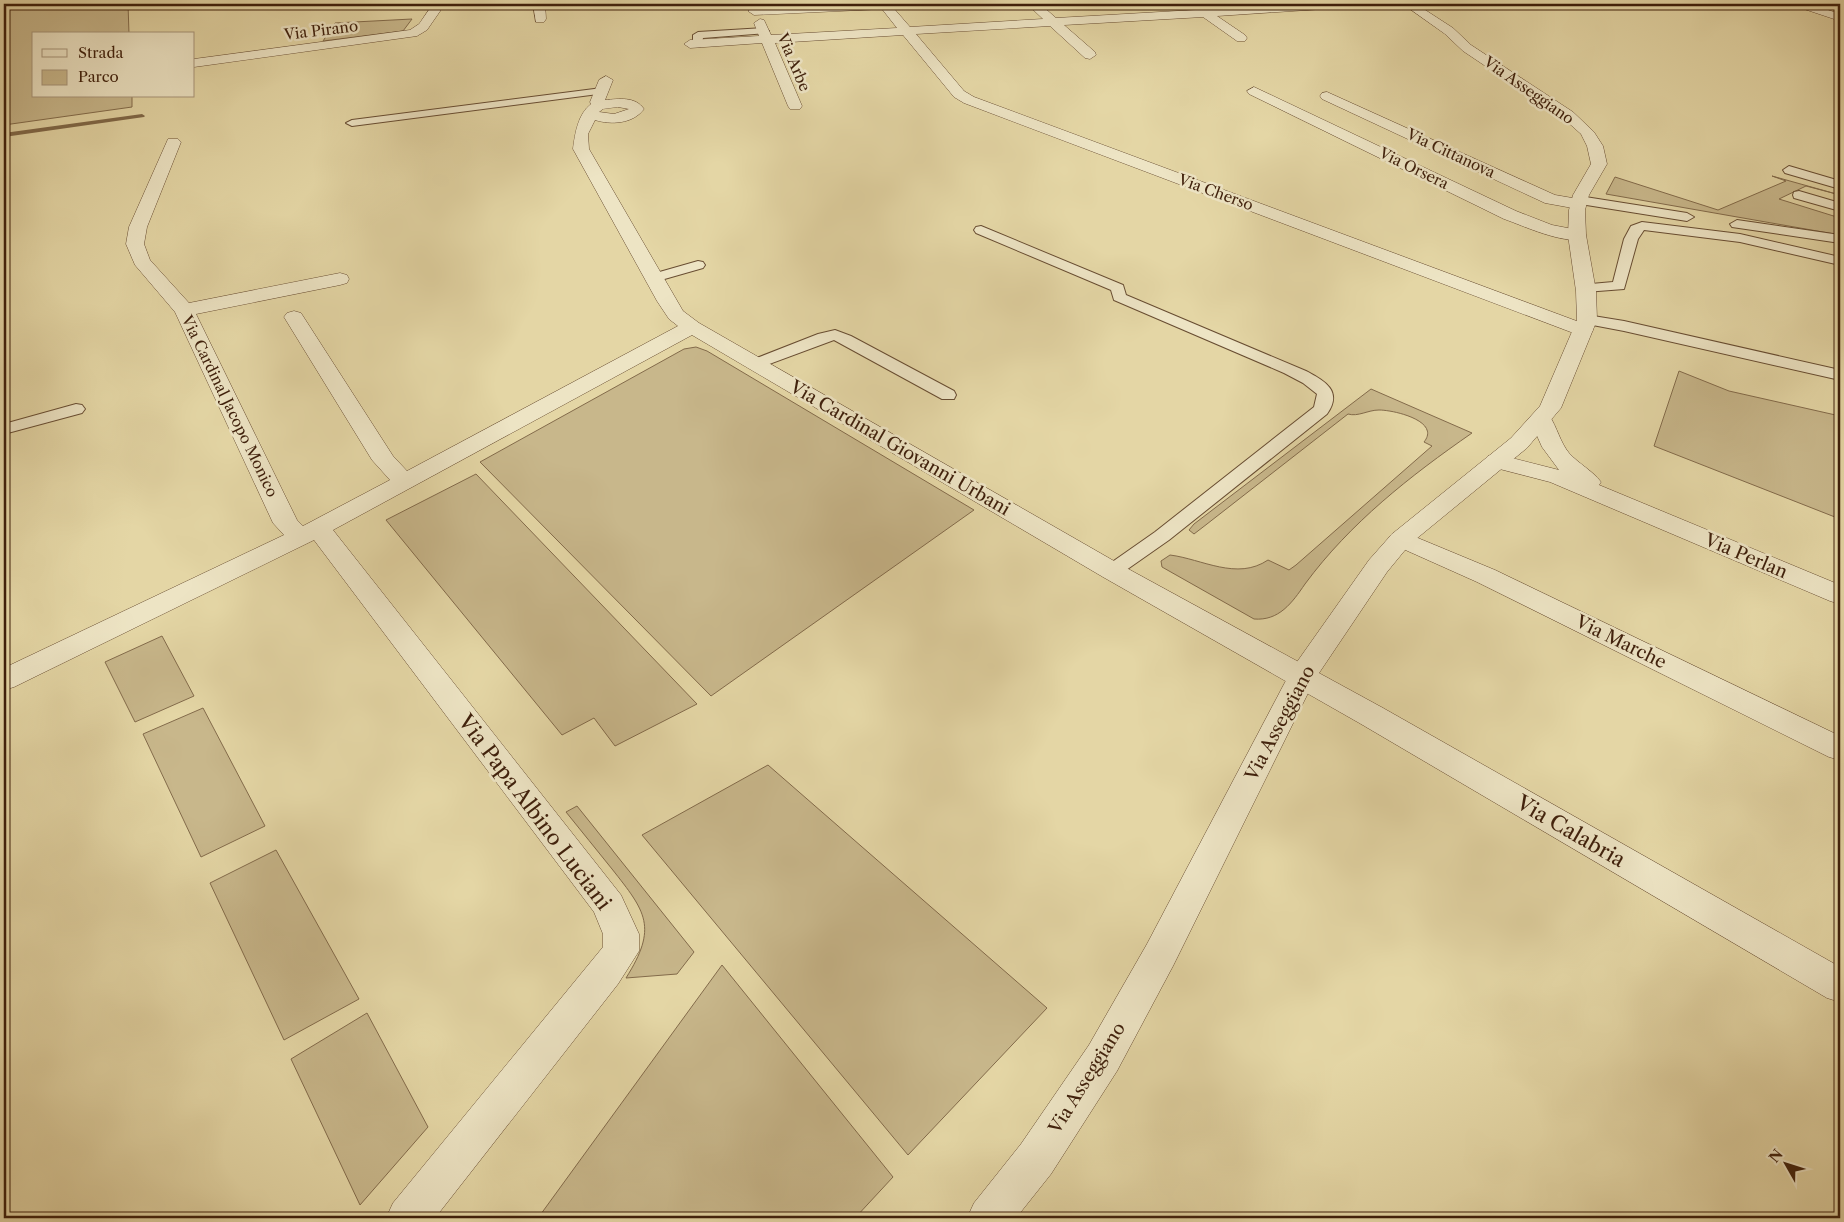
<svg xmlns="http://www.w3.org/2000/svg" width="1844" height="1222" font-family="'Libre Caslon Text',serif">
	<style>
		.green { fill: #c8b78b; stroke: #836b4b }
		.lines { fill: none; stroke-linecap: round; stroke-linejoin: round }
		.stream { fill: #806848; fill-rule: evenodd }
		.service-casing { stroke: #684d32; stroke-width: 2 }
		.minor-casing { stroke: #684d32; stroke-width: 1 }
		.tertiary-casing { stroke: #684d32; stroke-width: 1 }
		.service { fill: #ede4c4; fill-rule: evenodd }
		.minor { fill: #ede4c4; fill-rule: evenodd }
		.tertiary { fill: #ede4c4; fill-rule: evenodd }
		.labels { text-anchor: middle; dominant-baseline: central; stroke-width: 5; stroke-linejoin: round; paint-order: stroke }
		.far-street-label { font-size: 15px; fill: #3e1f0b; stroke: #ede4c4 }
		.street-label { font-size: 18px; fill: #3e1f0b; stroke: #ede4c4 }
		.near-street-label { font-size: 21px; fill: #3e1f0b; stroke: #ede4c4 }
	</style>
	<rect width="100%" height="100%" fill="#e4d6a5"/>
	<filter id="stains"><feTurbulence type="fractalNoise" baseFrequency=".004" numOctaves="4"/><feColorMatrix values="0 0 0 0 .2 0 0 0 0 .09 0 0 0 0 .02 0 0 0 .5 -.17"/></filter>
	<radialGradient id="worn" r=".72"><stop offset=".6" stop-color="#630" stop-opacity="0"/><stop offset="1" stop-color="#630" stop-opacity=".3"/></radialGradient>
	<g class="green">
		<polygon points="4,4 128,4 129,34 34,34 34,96 132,96 132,107 4,125"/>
		<polygon points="412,19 403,31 323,41 335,23"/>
		<polygon points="1772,176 1840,195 1806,186 1779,199 1840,218 1840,235 1606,194 1615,177 1718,210 1786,181"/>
		<polygon points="696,347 707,351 974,510 711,696 480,462 684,349"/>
		<polygon points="1679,371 1729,391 1840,416 1840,519 1654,446"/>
		<path d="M1371 389 1472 433C1410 476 1350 523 1305 584 1292 603 1279 621 1254 619L1162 567 1161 561 1170 555C1202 559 1237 581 1268 560L1289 570 1296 565 1432 446 1424 442C1441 421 1394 410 1379 410 1368 410 1358 417 1348 414L1207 524 1194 534 1189 530 1194 524Z"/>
		<polygon points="476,474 697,704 615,746 594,718 562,735 386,520"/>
		<polygon points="162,636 194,696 135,722 105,662"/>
		<polygon points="203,708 265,826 201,857 143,734"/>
		<polygon points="768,765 1047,1008 908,1155 642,835"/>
		<path d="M577 806 694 952 677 974 626 978C658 927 646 912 612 869 597 850 581 831 566 812Z"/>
		<polygon points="276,850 359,999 284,1040 210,883"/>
		<polygon points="722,965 893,1177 855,1218 538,1218"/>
		<polygon points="367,1013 428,1127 360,1205 291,1059"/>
	</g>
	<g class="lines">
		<polygon class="stream" points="142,114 145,116 144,117 4,137 4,133"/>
		<defs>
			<g id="service">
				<polygon points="764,28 769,31 767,33 703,38 701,46 698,47 693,44 693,35 698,32"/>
				<polygon points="602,88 607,91 606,93 352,126 346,123 352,120"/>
				<polygon points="1789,166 1840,181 1840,189 1785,173 1783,170"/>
				<polygon points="1799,191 1840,203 1840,211 1794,198 1793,195 1794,192"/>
				<polygon points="1579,196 1687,213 1694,217 1687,221 1574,203 1573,200"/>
				<polygon points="1737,220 1840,235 1840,243 1732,227 1730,224"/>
				<polygon points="1642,222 1740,234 1840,257 1840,265 1740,242 1644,230 1638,239 1624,289 1585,292 1580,291 1578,288 1580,285 1613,282 1624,239 1631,226"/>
				<path d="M981 226 1123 285 1126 295 1306 371C1325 381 1343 391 1327 414L1169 540 1119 575 1112 577 1105 575 1102 571 1105 567 1155 532 1314 407 1317 394 1303 383 1284 373 1114 300 1111 290 976 233 974 230 976 227Z"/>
				<polygon points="698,261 703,262 705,265 703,268 654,282 649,281 647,278 649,275"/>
				<polygon points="1587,315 1624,321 1840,370 1840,380 1624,331 1582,323 1579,320 1582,317"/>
				<polygon points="835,330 851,336 954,391 956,395 954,399 942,399 834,340 761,367 749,367 747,364 749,361 818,334"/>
				<polygon points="76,404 82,405 85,409 82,413 4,434 4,424"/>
			</g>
			<g id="minor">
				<polygon points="433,4 445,4 427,30 417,36 194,67 194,59 410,30 419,24"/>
				<polygon points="533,4 545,4 546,19 544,22 536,22"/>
				<polygon points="836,4 890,4 910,27 1043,19 1027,4 1040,4 1056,18 1195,10 1196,7 1200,6 1208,9 1300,4 1359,4 1353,7 1217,16 1245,35 1247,38 1245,41 1237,41 1203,17 1064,25 1095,52 1096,55 1090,59 1085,58 1050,26 916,34 964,91 974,97 1590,326 1593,330 1590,334 1583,336 1576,334 964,103 954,97 903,35 775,43 802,106 800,109 790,109 788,106 762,43 690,48 684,44 690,40 759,36 754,23 760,19 764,20 771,35 897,28 882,9 754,15 748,11 754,7"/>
				<polygon points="1793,4 1810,4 1840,14 1840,21 1795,6"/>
				<path d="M606 76 613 80 605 100C619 99 635 96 644 109 633 124 611 125 595 120L588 134 589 149 683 311 699 323 1121 565 1383 708 1840 967V1002L1827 998 1361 724 1103 577 692 335 333 530 621 895 639 934V951L618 984 435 1218H386L393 1203 603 947V934L594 912 314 540 14 687 4 690V668L284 535 273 523 175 312 135 265 126 244 129 227 168 139H178L181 142 147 227 144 244 150 260 189 303 340 273 347 275 349 279 347 283 340 285 196 314 297 520 303 526 390 480 372 460 284 317 287 313 294 311 301 313 393 456 407 471 678 326 669 319 657 301 573 149C575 133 578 114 591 104L590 102 599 80ZM618 107 629 109 614 114 599 112 603 109Z"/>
				<path d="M1254 87 1516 211 1552 225 1583 231 1586 235 1583 239C1562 244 1524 226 1504 219L1249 94 1247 91Z"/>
				<polygon points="1327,92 1555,195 1584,200 1586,204 1584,208 1578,209 1545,203 1322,99 1320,96 1322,93"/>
				<path d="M1541 413 1549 415C1557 427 1560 442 1569 453 1579 464 1593 471 1601 482L1599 485 1840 585V604L1830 601 1550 482 1488 466 1484 461 1488 456 1496 454 1559 470 1542 447 1530 420 1533 415Z"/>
				<polygon points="1401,531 1495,570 1840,736 1840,760 1829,757 1477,582 1392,544 1388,539 1392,534"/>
			</g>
			<polygon id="tertiary" points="1403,4 1416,4 1453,28 1471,45 1573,112 1594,132 1603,146 1607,164 1589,195 1585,210 1586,235 1596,291 1597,320 1561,408 1527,448 1410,544 1387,572 1315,679 1173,966 1117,1071 1051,1174 1016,1218 967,1218 974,1203 1021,1144 1089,1045 1147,944 1292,669 1369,560 1392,534 1511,438 1540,406 1577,320 1576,291 1568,235 1569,210 1573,195 1591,164 1587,146 1581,134 1563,118 1463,51 1445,34"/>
		</defs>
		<use href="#service" class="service-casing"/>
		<use href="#minor" class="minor-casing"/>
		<use href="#tertiary" class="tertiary-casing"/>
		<use href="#service" class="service"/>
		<use href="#minor" class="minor"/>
		<use href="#tertiary" class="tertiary"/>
	</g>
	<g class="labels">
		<g class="far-street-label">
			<text transform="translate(321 30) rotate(-7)">Via Pirano</text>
			<text transform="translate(794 62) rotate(67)">Via Arbe</text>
			<text transform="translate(1529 90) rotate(35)">Via Asseggiano</text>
			<text transform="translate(1451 153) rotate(25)">Via Cittanova</text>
			<text transform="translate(1414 168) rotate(26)">Via Orsera</text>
			<text transform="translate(1216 192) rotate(20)">Via Cherso</text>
			<text transform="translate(230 406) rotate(64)">Via Cardinal Jacopo Monico</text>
		</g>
		<g class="street-label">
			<text transform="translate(900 448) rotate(30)">Via Cardinal Giovanni Urbani</text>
			<text transform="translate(1746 556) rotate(23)">Via Perlan</text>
			<text transform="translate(1621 642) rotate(26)">Via Marche</text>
			<text transform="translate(1280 723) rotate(-62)">Via Asseggiano</text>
			<text transform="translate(1087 1078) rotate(-58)">Via Asseggiano</text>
		</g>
		<g class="near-street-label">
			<text transform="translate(535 812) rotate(53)">Via Papa Albino Luciani</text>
			<text transform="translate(1571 831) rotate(30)">Via Calabria</text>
		</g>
	</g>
	<rect width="1844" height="1222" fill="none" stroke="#e4d6a5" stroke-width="20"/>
	<rect x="5" y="5" width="1834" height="1212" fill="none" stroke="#3e1f0b" stroke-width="2.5"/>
	<rect x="10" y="10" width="1824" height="1202" fill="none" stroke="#3e1f0b"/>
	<rect x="32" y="32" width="162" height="65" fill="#ede4c4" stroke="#a7957a"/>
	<rect x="42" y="49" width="25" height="8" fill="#ede4c4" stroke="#a7957a"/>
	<text x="78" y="58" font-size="15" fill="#3e1f0b">Strada</text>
	<rect x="42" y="70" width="25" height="15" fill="#c8b78b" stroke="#a7957a"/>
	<text x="78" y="82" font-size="15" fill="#3e1f0b">Parco</text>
	<g transform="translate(1786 1164) rotate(309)" stroke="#ede4c4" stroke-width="4" paint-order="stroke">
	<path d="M0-4L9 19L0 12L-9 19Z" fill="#3e1f0b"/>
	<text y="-8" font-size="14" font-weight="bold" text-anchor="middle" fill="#3e1f0b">N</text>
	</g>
	<rect width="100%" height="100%" filter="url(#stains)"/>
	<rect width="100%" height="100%" fill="url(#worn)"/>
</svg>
